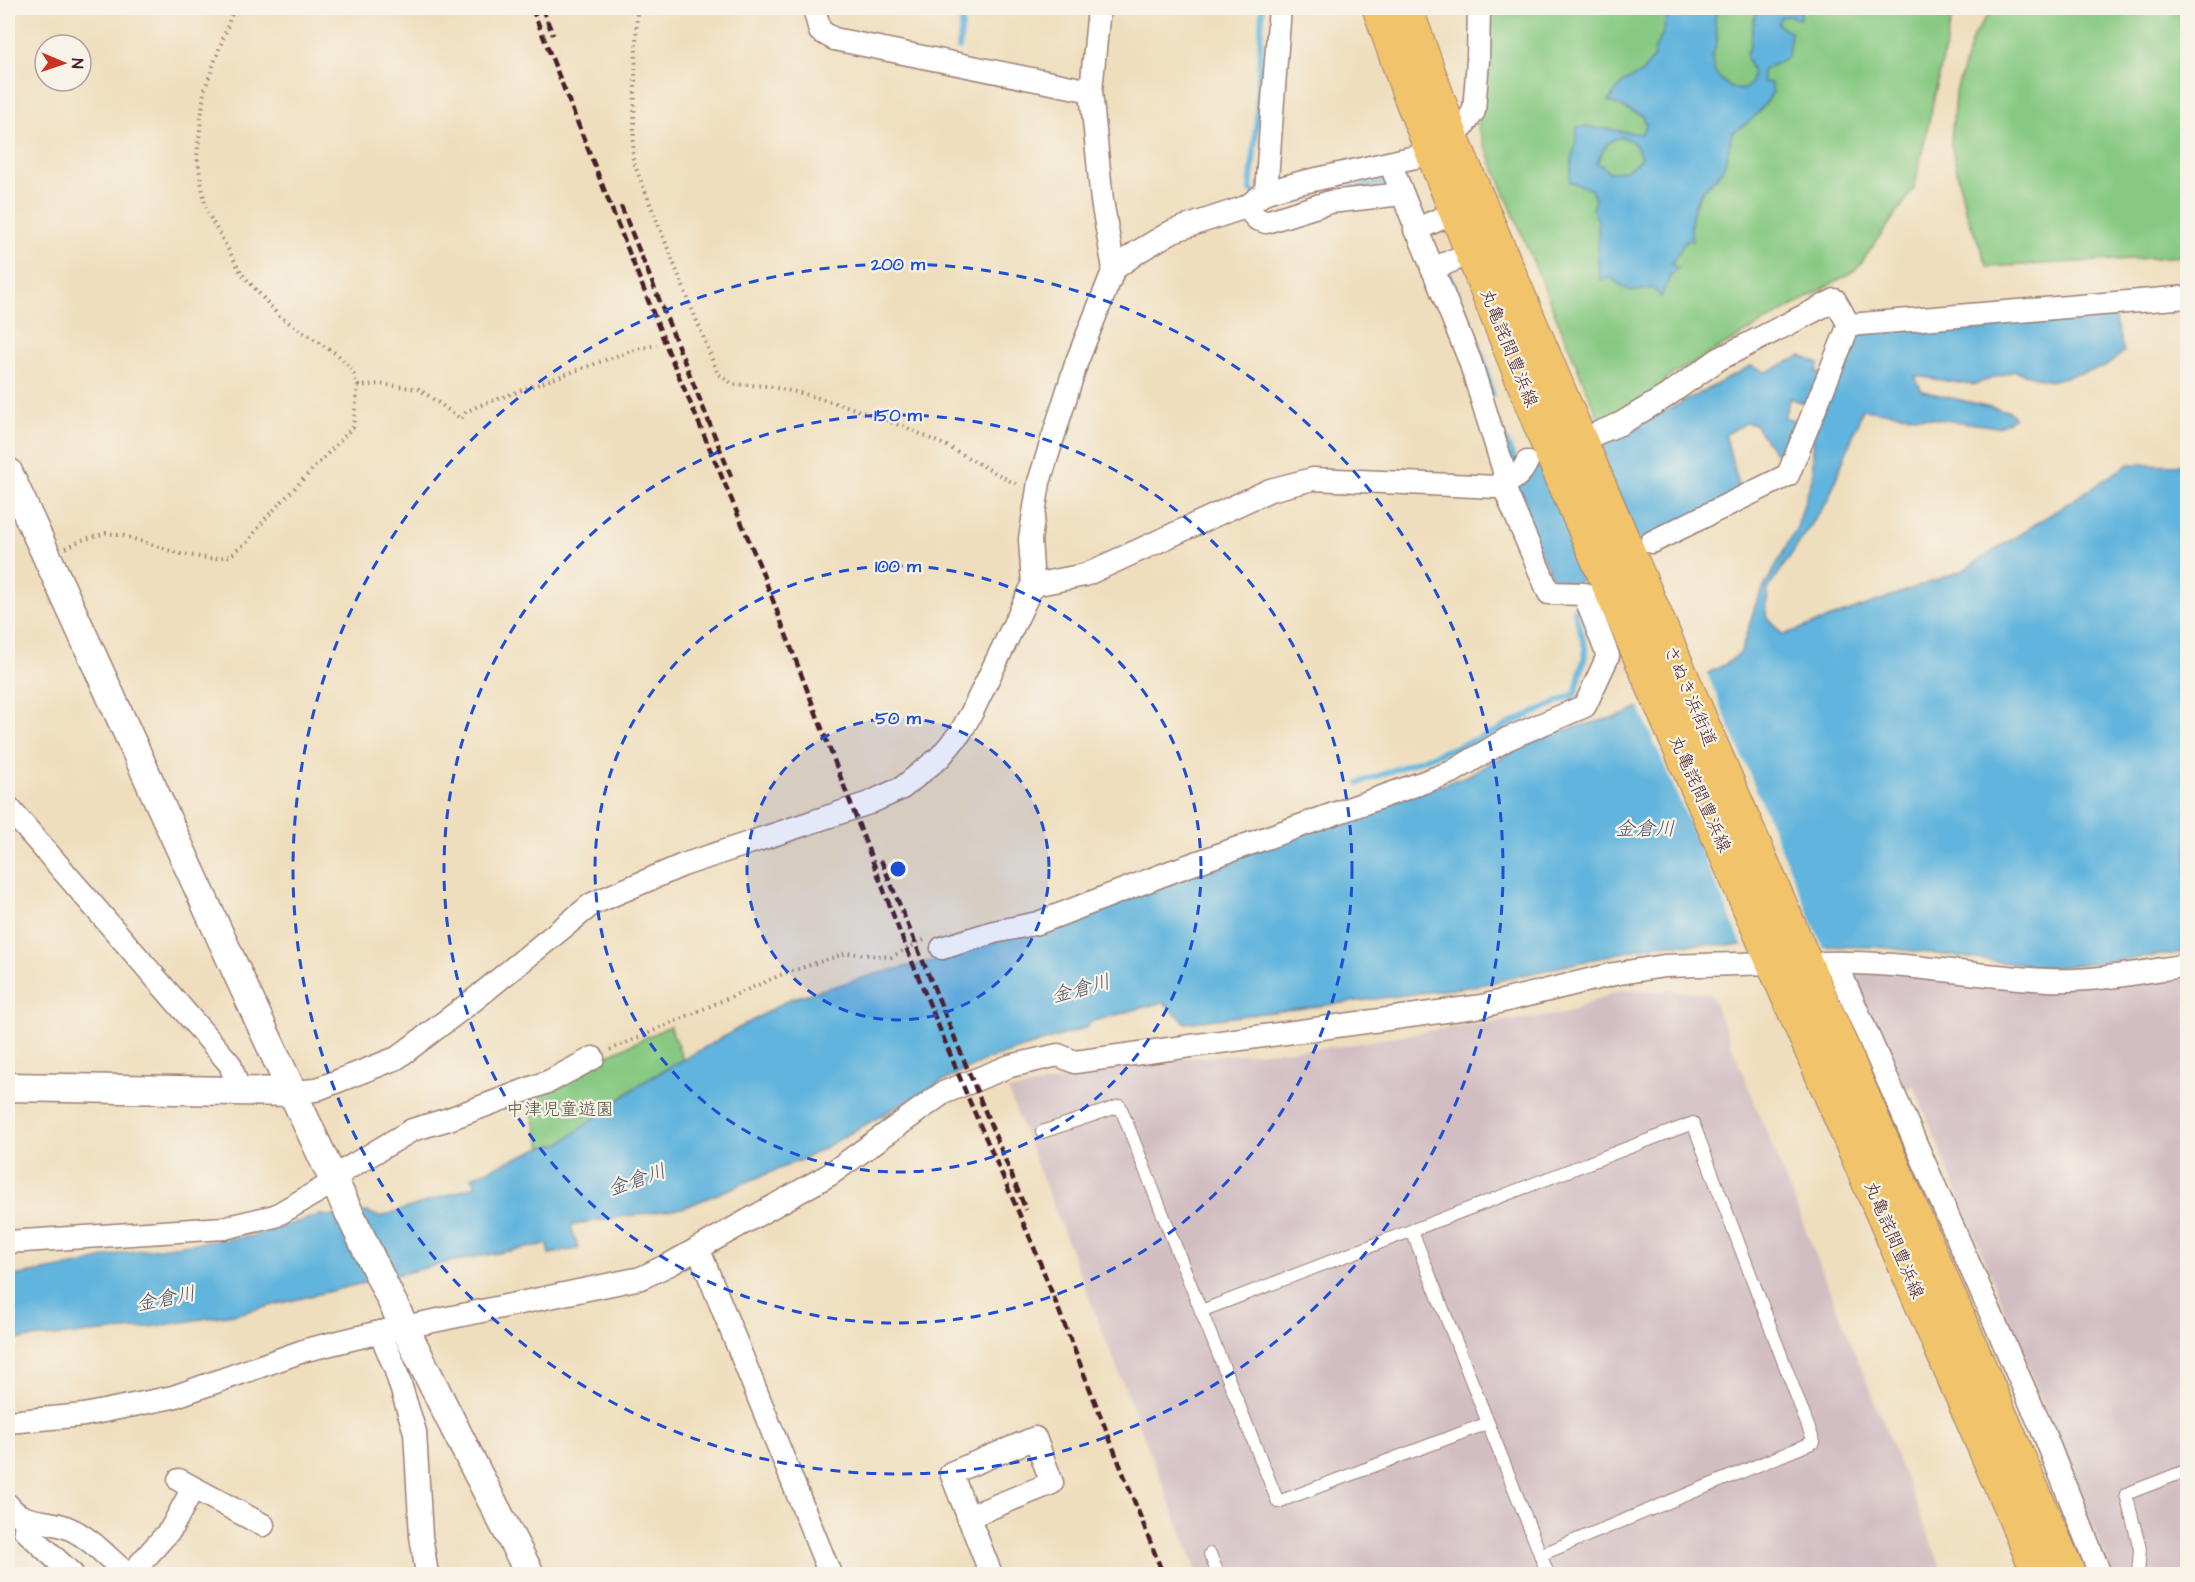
<svg xmlns="http://www.w3.org/2000/svg" width="2195" height="1582" font-family="'Architects Daughter','Klee One',sans-serif">
	<style>
		.industrial { fill: #d2bec2 }
		.green { fill: #87c982; stroke: #687456; stroke-width: 1.5 }
		.water { fill: #61b4dd; stroke: #566a84; stroke-width: 1.5; fill-rule: evenodd }
		.pier { fill: #efdebd }
		.lines { fill: none; stroke-linecap: round; stroke-linejoin: round }
		.stream { stroke: #61b4dd; stroke-width: 6 }
		.service-casing { stroke: #9c7e74; stroke-width: 14 }
		.minor-casing { stroke: #9c7e74; stroke-width: 25 }
		.tertiary-casing { stroke: #9c7e74; stroke-width: 31 }
		.primary-casing { stroke: #9c7e74; stroke-width: 35 }
		.path { stroke: #9c7e74; stroke-width: 4; stroke-dasharray: 1.5 4.5; stroke-linecap: butt }
		.service { stroke: #fff; stroke-width: 12 }
		.minor { stroke: #fff; stroke-width: 22 }
		.tertiary { stroke: #fff; stroke-width: 28 }
		.primary { stroke: #f1c36a; stroke-width: 33 }
		.rail { stroke: #4a1f2b; stroke-width: 4.5; stroke-dasharray: 9 4.5; stroke-linecap: butt }
		.ring { fill: none; stroke: #1d4ed8; stroke-width: 3; stroke-dasharray: 10 8 }
		.labels { text-anchor: middle; dominant-baseline: central; stroke-width: 4.5; stroke-linejoin: round; paint-order: stroke }
		.street-label { font-size: 18px; fill: #4a1f2b; stroke: #f7f3e8 }
		.park-label { font-size: 18px; fill: #5c5245; stroke: #f7f3e8 }
		.water-label { font-size: 20px; font-style: italic; fill: #525369; stroke: #f7f3e8 }
		.centre { fill: #1d4ed8; stroke: #f7f3e8; stroke-width: 3 }
		.ring-label { font-size: 18px; text-anchor: middle; font-weight: bold; fill: #1d4ed8; stroke: #f7f3e8; stroke-width: 4.5; stroke-linejoin: round; paint-order: stroke }
	</style>
	<rect width="100%" height="100%" fill="#f7f3e8"/>
	<filter id="ink" filterUnits="userSpaceOnUse"><feTurbulence type="fractalNoise" baseFrequency=".0167" numOctaves="2"/><feDisplacementMap in="SourceGraphic" scale="12" xChannelSelector="R" yChannelSelector="G"/><feConvolveMatrix kernelMatrix="1 2 1 2 8 2 1 2 1" color-interpolation-filters="sRGB"/></filter>
	<filter id="wash" filterUnits="userSpaceOnUse"><feTurbulence type="fractalNoise" baseFrequency=".008" numOctaves="4" result="noise"/><feDisplacementMap in="SourceGraphic" scale="24" xChannelSelector="R" yChannelSelector="G"/><feGaussianBlur stdDeviation="1.35" result="paint"/><feColorMatrix in="noise" values="0 0 0 0 0 0 0 0 0 0 0 0 0 0 0 0 0 1.4 0 .05"/><feComposite in="paint" operator="in"/></filter>
	<g filter="url(#wash)">
		<rect width="100%" height="100%" fill="#efdebd"/>
		<g class="industrial">
			<polygon points="2187,972 2187,1574 2112,1574 1914,1086 1903,1088 1857,987 1856,979 1858,973"/>
			<polygon points="1619,990 1671,990 1711,994 1944,1574 1198,1574 1008,1091 1153,1061 1342,1046 1433,1030 1564,1014"/>
		</g>
		<g class="green">
			<polygon points="1490,8 1954,8 1914,189 1856,270 1665,379 1663,386 1600,422 1478,129"/>
			<polygon points="1993,8 2187,8 2187,256 1988,267 1965,209 1951,143 1955,95 1973,36"/>
			<polygon points="670,1026 683,1060 642,1083 560,1144 542,1147 526,1094"/>
		</g>
		<g class="water">
			<path d="M1669 8H1719C1711 21 1717 26 1717 40 1717 45 1714 49 1713 54 1709 73 1725 88 1743 90L1751 83 1753 72 1746 55 1750 46 1756 8H1801L1800 20 1790 16 1781 17 1778 24 1785 30 1791 32 1788 57 1762 71 1763 82 1771 83 1773 92C1761 112 1752 121 1732 133 1729 144 1728 160 1722 170 1718 177 1712 181 1706 187 1693 200 1689 224 1692 241L1687 239 1671 264 1678 268 1671 275 1661 297 1652 288C1632 293 1627 292 1612 278L1601 280 1598 266V220L1593 210 1595 199 1591 189 1570 182C1569 163 1577 146 1577 127H1590L1641 134 1646 126 1643 116 1608 101 1624 82 1640 74 1653 59 1655 48 1663 33ZM1622 137C1634 141 1638 146 1641 158 1631 169 1624 172 1609 172L1601 165 1596 164C1606 149 1602 142 1622 137Z"/>
			<polygon points="2112,309 2124,352 2105,367 2049,381 2014,371 1973,385 1915,376 1922,391 2011,412 2014,418 1998,427 1863,409 1828,500 1768,589 1766,616 1783,635 1964,570 2129,464 2187,465 2187,952 2050,968 1880,947 1660,944 1475,986 1186,1023 1163,1002 1090,1022 1087,1027 986,1060 937,1084 808,1157 683,1208 587,1222 571,1226 578,1249 549,1254 548,1244 449,1262 241,1313 137,1329 8,1340 8,1277 79,1265 121,1253 252,1236 320,1215 333,1216 367,1212 380,1217 476,1186 471,1177 542,1147 560,1144 642,1083 790,999 880,973 947,957 1467,776 1541,736 1627,714 1726,664 1741,652 1757,600 1797,527 1813,475 1813,432 1858,329"/>
			<polygon points="1801,356 1819,364 1816,372 1823,374 1810,405 1790,398 1784,417 1802,422 1792,452 1774,452 1755,424 1745,423 1725,435 1737,478 1738,496 1585,579 1571,584 1552,577 1511,489 1513,474 1609,441 1751,366 1767,372"/>
		</g>
		<polygon class="pier" points="1706,671 1824,950 1744,949 1638,705"/>
		<g class="lines">
			<g class="stream">
				<polyline points="959,48 964,8"/>
				<polyline points="1350,189 1393,181"/>
				<polyline points="1254,193 1250,190 1257,119 1262,8"/>
				<polyline points="1446,269 1484,361 1492,394"/>
				<polyline points="1506,441 1517,468"/>
				<polyline points="1359,783 1496,732 1505,726 1575,694 1586,651 1574,609"/>
			</g>
		</g>
	</g>
	<g filter="url(#ink)">
		<g class="lines">
			<defs>
				<g id="service">
					<polyline points="1042,1132 1120,1106 1201,1311"/>
					<polyline points="1412,1231 1548,1574"/>
					<polyline points="1488,1423 1278,1502 1201,1311 1693,1123 1814,1442 1540,1555"/>
					<polyline points="1210,1554 1218,1574"/>
					<polyline points="2138,1574 2140,1549 2126,1494 2188,1470"/>
				</g>
				<g id="minor">
					<polyline points="814,8 820,31 834,39 1091,91"/>
					<polyline points="1099,8 1091,91 1102,201 1114,269"/>
					<polyline points="1266,192 1280,8"/>
					<polyline points="1246,207 1257,219 1266,222 1330,202 1402,194"/>
					<polyline points="1415,230 1456,212"/>
					<polyline points="1432,269 1471,253"/>
					<polyline points="1580,440 1620,424 1665,397 1719,359 1835,300 1849,325"/>
					<polyline points="1652,542 1788,475 1849,325 2188,297"/>
					<path d="M1033 585 1085 575 1270 490 1313 479 1498 487C1511 481 1521 476 1527 462"/>
					<polyline points="8,807 230,1064 239,1090"/>
					<polyline points="942,948 994,932 1038,923 1173,871 1452,772 1507,739 1585,706 1608,656 1584,594 1549,593 1503,485 1504,471 1470,361 1390,163"/>
					<path d="M1824 963C1899 961 1972 976 2047 980 2093 982 2141 972 2188 965"/>
					<polyline points="1836,963 2045,1436 2100,1574"/>
					<polyline points="293,1092 315,1090 397,1058 475,999 592,904 683,865 869,803 902,788 940,757 960,733 971,714 1033,585 1030,539 1039,482 1077,361 1114,269 1139,251 1173,231 1246,207 1266,192 1299,183 1433,153 1453,140 1474,111 1478,60 1479,8"/>
					<polyline points="8,1242 224,1228 275,1216 334,1182 345,1170 412,1130 449,1119 550,1081 593,1058"/>
					<polyline points="698,1248 830,1574"/>
					<polyline points="8,1422 84,1415 173,1397 306,1350 380,1332"/>
					<polyline points="179,1480 263,1525"/>
					<path d="M8 1505C22 1525 47 1519 68 1528 90 1537 109 1559 127 1574"/>
					<polyline points="968,1517 1052,1483 1035,1438 951,1473 991,1574"/>
					<polyline points="26,1519 25,1530 72,1574"/>
					<polyline points="131,1574 171,1529 193,1488"/>
					<polyline points="427,1574 421,1536 415,1432 395,1368 380,1332 641,1278 672,1263 829,1175 943,1093 1010,1066 1058,1055 1075,1062 1482,1006 1614,974 1664,966 1774,963"/>
				</g>
				<g id="tertiary">
					<path d="M8 472C179 841 340 1215 530 1574"/>
					<polyline points="8,1087 293,1092"/>
				</g>
				<g id="primary">
					<polyline points="1379,8 1408,91 1550,450 2039,1574"/>
					<polyline points="1406,8 1453,140 1580,440 2069,1574"/>
				</g>
			</defs>
			<use href="#service" class="service-casing"/>
			<use href="#minor" class="minor-casing"/>
			<use href="#tertiary" class="tertiary-casing"/>
			<use href="#primary" class="primary-casing"/>
			<g class="path">
				<polyline points="637,8 633,161 718,374 733,384 767,386 801,393 846,406 905,427 949,447 1019,486"/>
				<polyline points="358,386 379,384 419,389 461,419 466,412 478,406 636,349 657,345"/>
				<polyline points="66,548 82,540 106,533 125,536 181,554 211,559 230,556 247,542 266,518 353,427 358,386 352,370 338,355 279,316 242,274 206,210 197,157 204,91 234,8"/>
				<polyline points="610,1050 783,974 847,953 891,957 924,940"/>
			</g>
			<use href="#service" class="service"/>
			<use href="#minor" class="minor"/>
			<use href="#tertiary" class="tertiary"/>
			<use href="#primary" class="primary"/>
			<g class="rail">
				<polyline points="532,8 669,353 759,564 899,930 969,1100 1033,1245 1163,1574"/>
				<polyline points="542,8 553,35"/>
				<polyline points="621,206 733,481"/>
				<polyline points="881,860 1026,1210"/>
			</g>
		</g>
	</g>
	<circle cx="898" cy="869" r="151" fill="#1d4ed8" fill-opacity=".12"/>
	<g class="ring">
		<circle cx="898" cy="869" r="151"/>
		<circle cx="898" cy="869" r="303"/>
		<circle cx="898" cy="869" r="454"/>
		<circle cx="898" cy="869" r="605"/>
	</g>
	<g class="labels">
		<g class="street-label">
			<text transform="translate(1509 348) rotate(68)">丸亀詫間豊浜線</text>
			<text transform="translate(1690 696) rotate(67)">さぬき浜街道</text>
			<text transform="translate(1700 794) rotate(66)">丸亀詫間豊浜線</text>
			<text transform="translate(1894 1240) rotate(67)">丸亀詫間豊浜線</text>
		</g>
		<g class="park-label">
			<text x="560" y="1109">中津児童遊園</text>
		</g>
		<g class="water-label">
			<text x="1645" y="829">金倉川</text>
			<text transform="translate(1081 989) rotate(-15)">金倉川</text>
			<text transform="translate(637 1180) rotate(-19)">金倉川</text>
			<text transform="translate(166 1299) rotate(-11)">金倉川</text>
		</g>
	</g>
	<circle cx="898" cy="869" r="9" class="centre"/>
	<g class="ring-label">
		<text x="898" y="270">200 m</text>
		<text x="898" y="421">150 m</text>
		<text x="898" y="572">100 m</text>
		<text x="898" y="724">50 m</text>
	</g>
	<rect width="2195" height="1582" fill="none" stroke="#f7f3e8" stroke-width="30"/>
	<g transform="translate(63 63) rotate(92)"><circle r="28" fill="#f7f3e8" stroke="#b29e9c" stroke-width="1.5"/>
	<path d="M0-4.5L10 22L0 15L-10 22Z" fill="#c8321e"/>
	<text y="-9" font-size="16" font-weight="bold" text-anchor="middle" fill="#4a1f2b">N</text>
	</g>
</svg>
